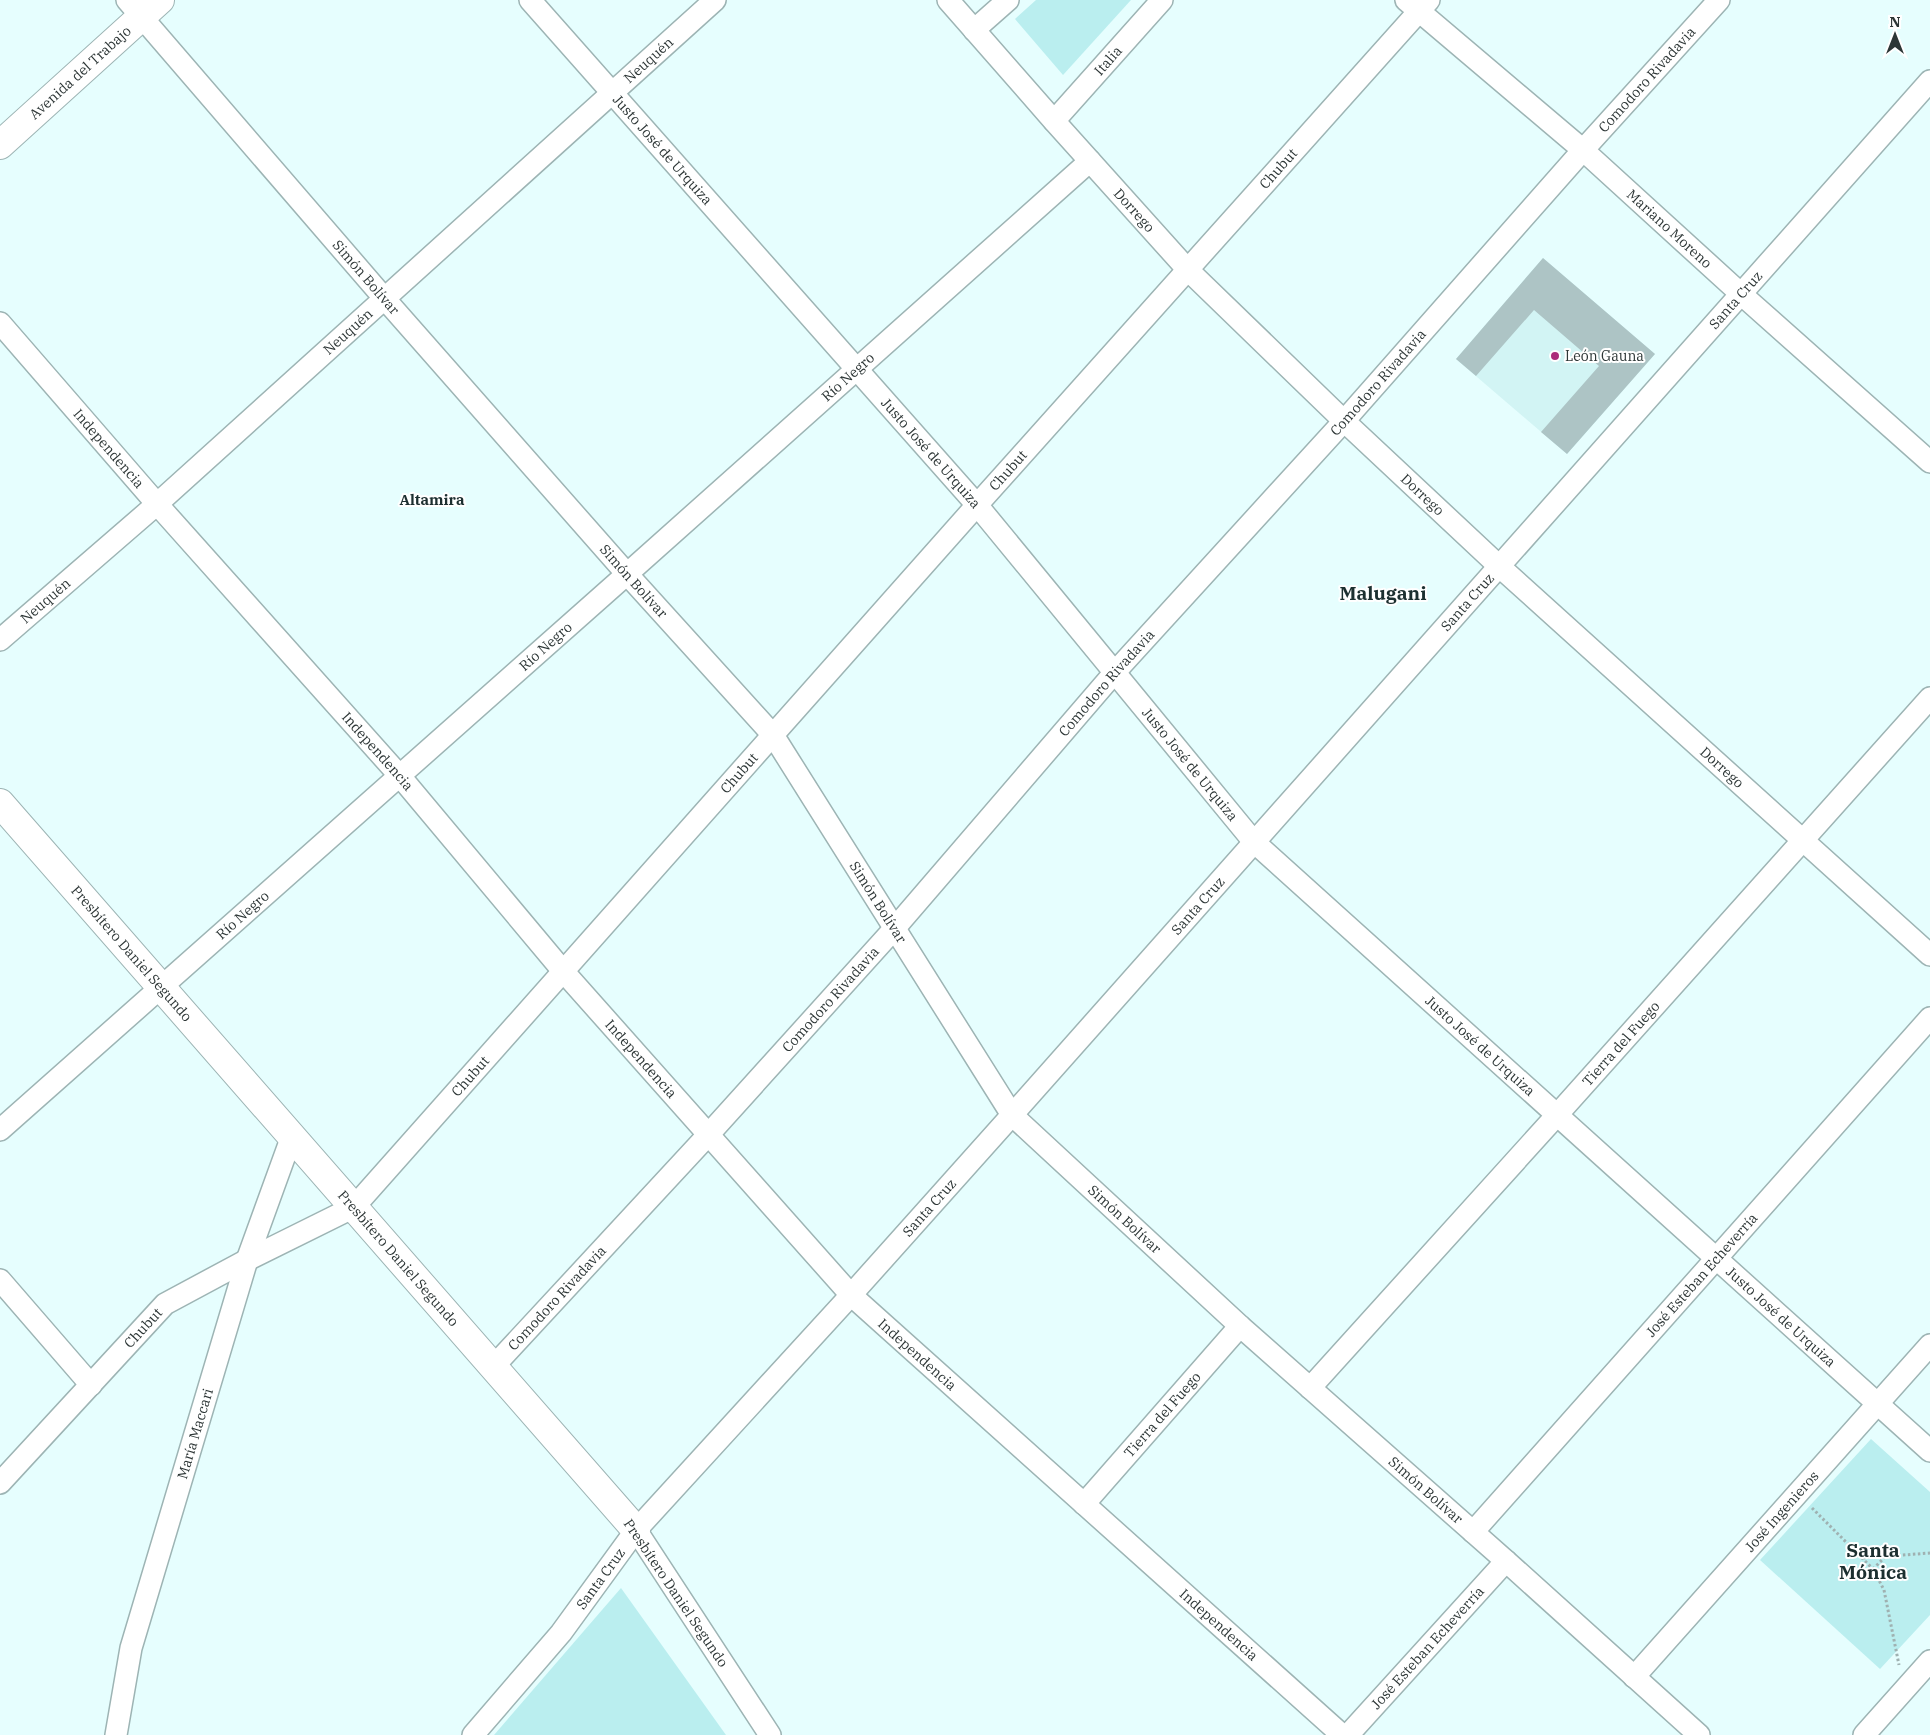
<svg xmlns="http://www.w3.org/2000/svg" width="1930" height="1735" font-family="'IBM Plex Serif',serif">
	<style>
		.built { fill: #d2f4f4 }
		.green { fill: #baeeef }
		.building { fill: #adc4c5 }
		.lines { fill: none; stroke-linecap: round; stroke-linejoin: round }
		.minor-casing { stroke: #9db4b4; stroke-width: 24 }
		.secondary-casing { stroke: #9db4b4; stroke-width: 30 }
		.path { stroke: #9fb1b1; stroke-width: 3; stroke-dasharray: 2.5 2.5; stroke-linecap: butt }
		.minor { stroke: #fff; stroke-width: 21 }
		.secondary { stroke: #fff; stroke-width: 28 }
		.poi-dot { fill: #ac2c7a; stroke: #fff; stroke-width: 2 }
		.labels { text-anchor: middle; dominant-baseline: central; stroke-width: 4; stroke-linejoin: round; paint-order: stroke }
		.street-label { font-size: 14px; fill: #2d3636; stroke: #fff }
		.poi-label { font-size: 14px; fill: #2d3636; stroke: #fff; text-anchor: start }
		.neighbourhood-label { font-size: 15px; font-weight: bold; fill: #1c2f30; stroke: #fff }
		.district-label { font-size: 19px; font-weight: bold; fill: #1c2f30; stroke: #fff }
	</style>
	<rect width="100%" height="100%" fill="#e6fefe"/>
	<polygon class="built" points="1543,258 1655,354 1567,454 1456,359"/>
	<g class="green">
		<polygon points="1036,0 1131,0 1063,75 1015,19"/>
		<polygon points="1871,1439 1930,1492 1930,1615 1880,1669 1760,1560"/>
		<polygon points="621,1588 726,1735 494,1735"/>
	</g>
	<polygon class="building" points="1543,258 1655,354 1567,454 1541,432 1599,366 1534,310 1476,376 1456,359"/>
	<g class="lines">
		<defs>
			<g id="minor">
				<path id="s1" d="M127 0 384 298 627 574 773 735 1012 1115 1240 1326 1506 1561 1699 1735"/>
				<path id="s2" d="M530 0 977 505 1254 842 1930 1451"/>
				<path id="s3" d="M948 0 1054 121 1188 270 1344 421 1500 567 1930 955"/>
				<path id="s4" d="M1406 0 1583 150 1741 294 1930 462"/>
				<polyline points="974,30 1008,0"/>
				<path id="s5" d="M1054 121 1162 0"/>
				<path id="s6" d="M0 323 157 504 399 775 563 971 851 1295 1342 1735"/>
				<path id="s7" d="M0 640 157 504 715 0"/>
				<path id="s8" d="M0 1130 627 574 1090 161"/>
				<polyline points="0,1280 91,1385"/>
				<path id="s9" d="M493 1367 708 1135 894 929 1115 672 1344 421 1583 150 1719 0"/>
				<path id="s10" d="M1310 1388 1557 1115 1930 698"/>
				<path id="s11" d="M0 1483 165 1304 247 1260 354 1207 977 505 1429 0"/>
				<path id="s12" d="M1084 1504 1240 1326"/>
				<polyline points="636,1530 770,1735"/>
				<path id="s13" d="M1473 1532 1930 1018"/>
				<path id="s14" d="M1634 1677 1930 1345"/>
				<path id="s15" d="M116 1735 131 1648 247 1260 292 1136"/>
				<path id="s16" d="M473 1735 561 1633 636 1530 851 1295 1012 1115 1930 81"/>
				<path id="s17" d="M1348 1735 1506 1561"/>
				<polyline points="1864,1735 1930,1661"/>
			</g>
			<g id="secondary">
				<path id="s18" d="M0 145 160 0"/>
				<path id="s19" d="M0 803 636 1530"/>
			</g>
		</defs>
		<use href="#minor" class="minor-casing"/>
		<use href="#secondary" class="secondary-casing"/>
		<g class="path">
			<polyline points="1812,1508 1873,1569 1884,1590 1899,1665"/>
			<polyline points="1863,1558 1930,1553"/>
			<polyline points="1873,1569 1885,1557"/>
		</g>
		<use href="#minor" class="minor"/>
		<use href="#secondary" class="secondary"/>
	</g>
	<circle class="poi-dot" cx="1555" cy="356" r="5"/>
	<g class="labels">
		<g class="street-label">
			<text stroke="none"><textPath href="#s7" startOffset="870">Neuquén</textPath></text>
			<text stroke="none"><textPath href="#s5" startOffset="81">Italia</textPath></text>
			<text stroke="none"><textPath href="#s18" startOffset="108">Avenida del Trabajo</textPath></text>
			<text stroke="none"><textPath href="#s9" startOffset="1729">Comodoro Rivadavia</textPath></text>
			<text stroke="none"><textPath href="#s2" startOffset="200">Justo José de Urquiza</textPath></text>
			<text stroke="none"><textPath href="#s11" startOffset="1846">Chubut</textPath></text>
			<text stroke="none"><textPath href="#s3" startOffset="281">Dorrego</textPath></text>
			<text stroke="none"><textPath href="#s4" startOffset="349">Mariano Moreno</textPath></text>
			<text stroke="none"><textPath href="#s1" startOffset="366">Simón Bolívar</textPath></text>
			<text stroke="none"><textPath href="#s16" startOffset="1912">Santa Cruz</textPath></text>
			<text stroke="none"><textPath href="#s7" startOffset="465">Neuquén</textPath></text>
			<text stroke="none"><textPath href="#s8" startOffset="1134">Río Negro</textPath></text>
			<text stroke="none"><textPath href="#s9" startOffset="1324">Comodoro Rivadavia</textPath></text>
			<text stroke="none"><textPath href="#s6" startOffset="166">Independencia</textPath></text>
			<text stroke="none"><textPath href="#s2" startOffset="605">Justo José de Urquiza</textPath></text>
			<text stroke="none"><textPath href="#s11" startOffset="1441">Chubut</textPath></text>
			<text stroke="none"><textPath href="#s3" startOffset="686">Dorrego</textPath></text>
			<text stroke="none"><textPath href="#s1" startOffset="771">Simón Bolívar</textPath></text>
			<text stroke="none"><textPath href="#s7" startOffset="60">Neuquén</textPath></text>
			<text stroke="none"><textPath href="#s16" startOffset="1508">Santa Cruz</textPath></text>
			<text stroke="none"><textPath href="#s8" startOffset="729">Río Negro</textPath></text>
			<text stroke="none"><textPath href="#s9" startOffset="919">Comodoro Rivadavia</textPath></text>
			<text stroke="none"><textPath href="#s6" startOffset="571">Independencia</textPath></text>
			<text stroke="none"><textPath href="#s2" startOffset="1010">Justo José de Urquiza</textPath></text>
			<text stroke="none"><textPath href="#s3" startOffset="1091">Dorrego</textPath></text>
			<text stroke="none"><textPath href="#s11" startOffset="1036">Chubut</textPath></text>
			<text stroke="none"><textPath href="#s1" startOffset="1176">Simón Bolívar</textPath></text>
			<text stroke="none"><textPath href="#s16" startOffset="1102">Santa Cruz</textPath></text>
			<text stroke="none"><textPath href="#s8" startOffset="324">Río Negro</textPath></text>
			<text stroke="none"><textPath href="#s19" startOffset="200">Presbítero Daniel Segundo</textPath></text>
			<text stroke="none"><textPath href="#s9" startOffset="499">Comodoro Rivadavia</textPath></text>
			<text stroke="none"><textPath href="#s10" startOffset="464">Tierra del Fuego</textPath></text>
			<text stroke="none"><textPath href="#s2" startOffset="1415">Justo José de Urquiza</textPath></text>
			<text stroke="none"><textPath href="#s6" startOffset="976">Independencia</textPath></text>
			<text stroke="none"><textPath href="#s11" startOffset="631">Chubut</textPath></text>
			<text stroke="none"><textPath href="#s16" startOffset="698">Santa Cruz</textPath></text>
			<text stroke="none"><textPath href="#s1" startOffset="1581">Simón Bolívar</textPath></text>
			<text stroke="none"><textPath href="#s19" startOffset="605">Presbítero Daniel Segundo</textPath></text>
			<text stroke="none"><textPath href="#s13" startOffset="344">José Esteban Echeverría</textPath></text>
			<text stroke="none"><textPath href="#s9" startOffset="94">Comodoro Rivadavia</textPath></text>
			<text stroke="none"><textPath href="#s2" startOffset="1820">Justo José de Urquiza</textPath></text>
			<text stroke="none"><textPath href="#s11" startOffset="211">Chubut</textPath></text>
			<text stroke="none"><textPath href="#s6" startOffset="1381">Independencia</textPath></text>
			<text stroke="none"><textPath href="#s12" startOffset="119">Tierra del Fuego</textPath></text>
			<text stroke="none"><textPath href="#s15" startOffset="312">María Maccari</textPath></text>
			<text stroke="none"><textPath href="#s1" startOffset="1986">Simón Bolívar</textPath></text>
			<text stroke="none"><textPath href="#s14" startOffset="222">José Ingenieros</textPath></text>
			<text stroke="none"><textPath href="#s16" startOffset="202">Santa Cruz</textPath></text>
			<text transform="translate(676 1593) rotate(56)">Presbítero Daniel Segundo</text>
			<text stroke="none"><textPath href="#s6" startOffset="1786">Independencia</textPath></text>
			<text stroke="none"><textPath href="#s17" startOffset="118">José Esteban Echeverría</textPath></text>
		</g>
		<g class="poi-label">
			<text x="1565" y="356">León Gauna</text>
		</g>
		<g class="neighbourhood-label">
			<text x="432" y="499">Altamira</text>
		</g>
		<g class="district-label">
			<text x="1383" y="593">Malugani</text>
			<text x="1873" y="1550">Santa<tspan x="1873" dy="22">Mónica</tspan></text>
		</g>
	</g>
	<g transform="translate(1895 35)" stroke="#ffffff" stroke-width="4" paint-order="stroke">
	<path d="M0-4L9 19L0 12L-9 19Z" fill="#2d3636"/>
	<text y="-8" font-size="14" font-weight="bold" text-anchor="middle" fill="#2d3636">N</text>
	</g>
</svg>
